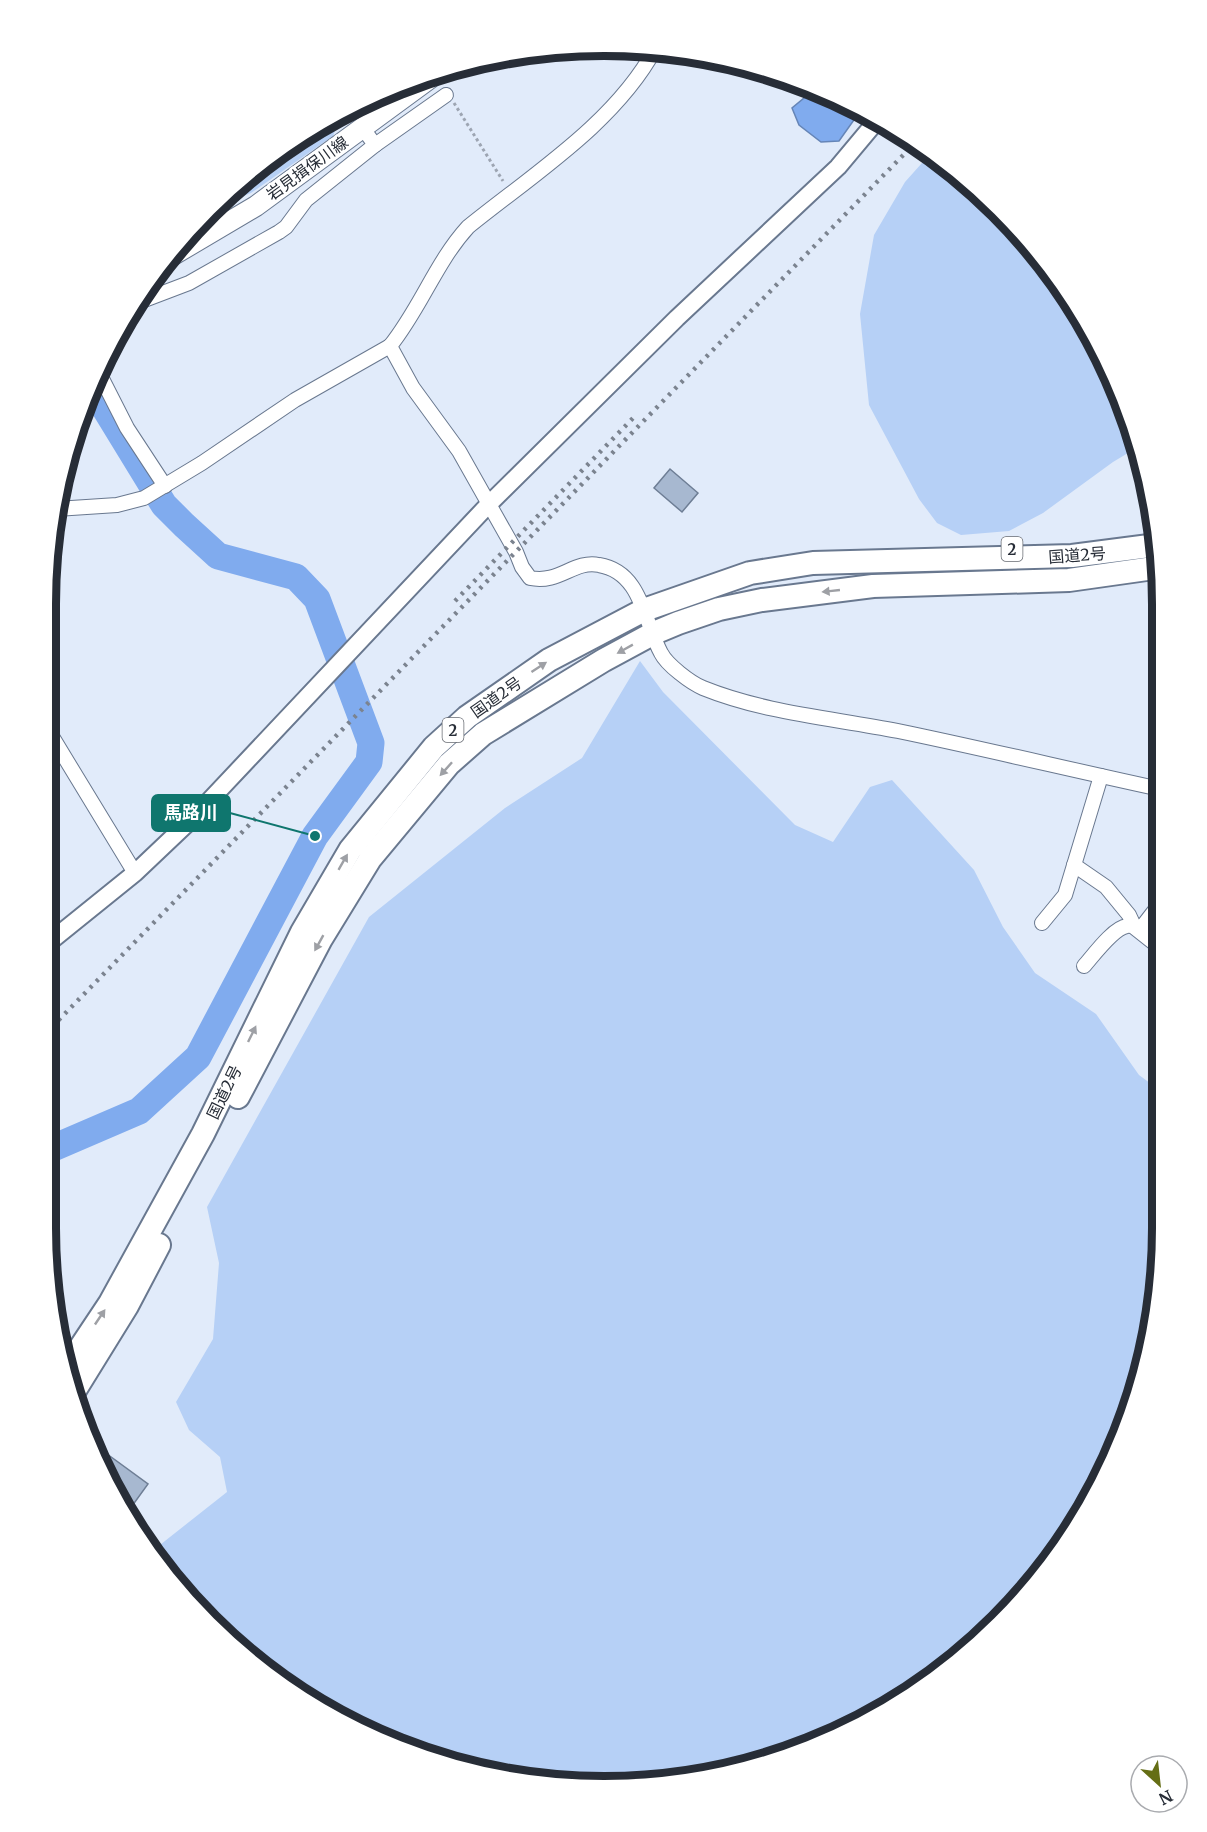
<svg xmlns="http://www.w3.org/2000/svg" width="1207" height="1832" font-family="Merriweather,'Noto Sans JP',serif">
	<style>
		.green { fill: #b6d0f6 }
		.water { fill: #80abee; stroke: #6585b7; stroke-width: 1.5 }
		.lines { fill: none; stroke-linecap: round; stroke-linejoin: round }
		.river { stroke: #80abee; stroke-width: 27 }
		.building { fill: #a7b8d0; stroke: #6e7e95; stroke-width: 1.5 }
		.minor-casing { stroke: #69788f; stroke-width: 16 }
		.tertiary-casing { stroke: #69788f; stroke-width: 20 }
		.secondary-casing { stroke: #69788f; stroke-width: 22 }
		.trunk-casing { stroke: #69788f; stroke-width: 26 }
		.path { stroke: #9da5b2; stroke-width: 3; stroke-dasharray: 3 3; stroke-linecap: butt }
		.minor { stroke: #fff; stroke-width: 14 }
		.tertiary { stroke: #fff; stroke-width: 16 }
		.secondary { stroke: #fff; stroke-width: 20 }
		.trunk { stroke: #fff; stroke-width: 22 }
		.rail { stroke: #7b838f; stroke-width: 4.5; stroke-dasharray: 3 6; stroke-linecap: butt }
		.oneway { fill: #9ea0a5 }
		.labels { text-anchor: middle; dominant-baseline: central; stroke-width: 5; stroke-linejoin: round; paint-order: stroke }
		.shield { fill: #fff; stroke: #686c73; stroke-width: 1.5 }
		.shield-label { font-size: 15px; font-weight: bold; fill: #272d37 }
		.street-label { font-size: 16px; fill: #272d37; stroke: #fff }
		.rim { fill: none; stroke: #272d37; stroke-width: 8 }
		.leader { fill: none; stroke: #0f766e; stroke-width: 2 }
		.callout-dot { fill: #0f766e; stroke: #fff; stroke-width: 2 }
		.callout { fill: #0f766e; stroke: #0f766e; stroke-width: 2 }
		.callout-label { font-size: 18px; text-anchor: middle; font-weight: bold; fill: #fff }
	</style>
	<rect width="100%" height="100%" fill="#e1ebfa"/>
	<g class="green">
		<polygon points="342,111 333,136 251,193 211,209 264,160"/>
		<polygon points="930,154 972,184 1047,264 1105,357 1138,447 1113,462 1043,513 1009,531 961,535 937,523 919,499 869,405 860,314 874,235 905,182"/>
		<polygon points="640,661 663,692 795,825 833,842 870,787 892,780 974,870 1003,927 1035,973 1096,1014 1139,1075 1158,1089 1157,1302 1105,1475 1023,1597 882,1712 713,1776 567,1786 390,1745 263,1671 151,1552 227,1492 220,1457 189,1430 176,1402 213,1339 219,1263 207,1207 369,917 505,808 582,758"/>
	</g>
	<polygon class="water" points="815,89 861,110 839,141 821,142 799,125 792,108"/>
	<g class="lines">
		<polyline class="river" points="46,1151 139,1111 198,1057 315,836 369,762 371,743 317,599 296,577 218,556 184,525 164,505 93,389"/>
	</g>
	<g class="building">
		<polygon points="670,469 698,493 682,512 654,488"/>
		<polygon points="92,1443 148,1484 127,1513"/>
	</g>
	<g class="lines">
		<defs>
			<g id="minor">
				<path d="M655 49C615 123 532 175 468 227 436 262 420 309 390 346L413 388 459 451 516 552 522 567 530 578C560 584 573 560 599 565 642 572 644 622 661 653 667 665 691 683 703 688 765 713 832 718 898 731 985 749 1072 770 1160 789"/>
				<polyline points="375,145 446,95"/>
				<polyline points="139,302 189,283 279,232 286,227 306,200 375,145 362,127"/>
				<polyline points="98,371 127,428 165,486"/>
				<polyline points="56,509 117,505 144,498 202,463 295,400 390,346"/>
				<polyline points="48,730 135,873"/>
				<polyline points="1074,865 1106,887 1129,915 1135,928 1159,947"/>
				<polyline points="1042,923 1065,895 1101,776"/>
				<path d="M1084 966C1093 956 1113 928 1127 926 1131 925 1137 927 1142 927L1159 905"/>
			</g>
			<polyline id="tertiary" points="47,944 135,873 193,818 488,505 677,318 838,167 879,118"/>
			<polyline id="secondary" points="168,258 256,206 440,71"/>
			<g id="trunk">
				<polyline points="238,1097 321,939 370,859 449,764 483,734 604,660 654,633 678,623 719,609 762,600 873,586 1069,580 1161,567"/>
				<polyline points="68,1366 110,1303 203,1134 302,932 350,850 434,747 467,717 549,660 644,610 750,573 813,563 1072,556 1157,545"/>
				<polyline points="72,1395 127,1306 159,1245"/>
			</g>
		</defs>
		<use href="#minor" class="minor-casing"/>
		<use href="#tertiary" class="tertiary-casing"/>
		<use href="#secondary" class="secondary-casing"/>
		<use href="#trunk" class="trunk-casing"/>
		<g class="path">
			<polyline points="454,103 503,181"/>
			<polyline points="351,106 351,116"/>
		</g>
		<use href="#minor" class="minor"/>
		<use href="#tertiary" class="tertiary"/>
		<use href="#secondary" class="secondary"/>
		<use href="#trunk" class="trunk"/>
		<g class="rail">
			<polyline points="455,601 637,414"/>
			<polyline points="46,1033 915,143"/>
		</g>
	</g>
	<defs><path id="oneway-solid" d="M-6-.8H1V-3.2L6.5 0L1 3.2V.8H-6Z" transform="scale(1.5)"/></defs>
	<g class="oneway">
		<use href="#oneway-solid" transform="translate(831 591) rotate(174)"/>
		<use href="#oneway-solid" transform="translate(625 649) rotate(151)"/>
		<use href="#oneway-solid" transform="translate(539 667) rotate(-33)"/>
		<use href="#oneway-solid" transform="translate(446 769) rotate(132)"/>
		<use href="#oneway-solid" transform="translate(343 862) rotate(-60)"/>
		<use href="#oneway-solid" transform="translate(319 943) rotate(119)"/>
		<use href="#oneway-solid" transform="translate(252 1034) rotate(-64)"/>
		<use href="#oneway-solid" transform="translate(100 1317) rotate(-56)"/>
	</g>
	<g class="labels">
		<g class="shield">
			<rect x="1001.5" y="537" width="21" height="24" rx="4.5"/>
			<rect x="442.5" y="718" width="21" height="24" rx="4.5"/>
		</g>
		<g class="shield-label">
			<text x="1012" y="549">2</text>
			<text x="453" y="730">2</text>
		</g>
		<g class="street-label">
			<text transform="translate(307 168) rotate(-36)">岩見揖保川線</text>
			<text transform="translate(1077 555) rotate(-4)">国道2号</text>
			<text transform="translate(496 697) rotate(-35)">国道2号</text>
			<text transform="translate(224 1092) rotate(-64)">国道2号</text>
		</g>
	</g>
	<path d="M0 0H1207V1832H0ZM604 56H604A548 548 0 0 1 1152 604V1228A548 548 0 0 1 604 1776H604A548 548 0 0 1 56 1228V604A548 548 0 0 1 604 56Z" fill="#fff" fill-rule="evenodd"/>
	<path class="rim" d="M604 56H604A548 548 0 0 1 1152 604V1228A548 548 0 0 1 604 1776H604A548 548 0 0 1 56 1228V604A548 548 0 0 1 604 56Z"/>
	<path class="leader" d="M315 836L230 813"/>
	<circle class="callout-dot" cx="315" cy="836" r="6"/>
	<rect class="callout" x="152" y="795" width="78" height="36" rx="6"/>
	<g class="callout-label">
		<text x="191" y="819">馬路川</text>
	</g>
	<g transform="translate(1159 1784) rotate(153)"><circle r="28" fill="#ffffff" stroke="#a9abaf" stroke-width="1.5"/>
	<path d="M0-4.5L10 22L0 15L-10 22Z" fill="#656e15"/>
	<text y="-9" font-size="16" font-weight="bold" text-anchor="middle" fill="#272d37">N</text>
	</g>
</svg>
